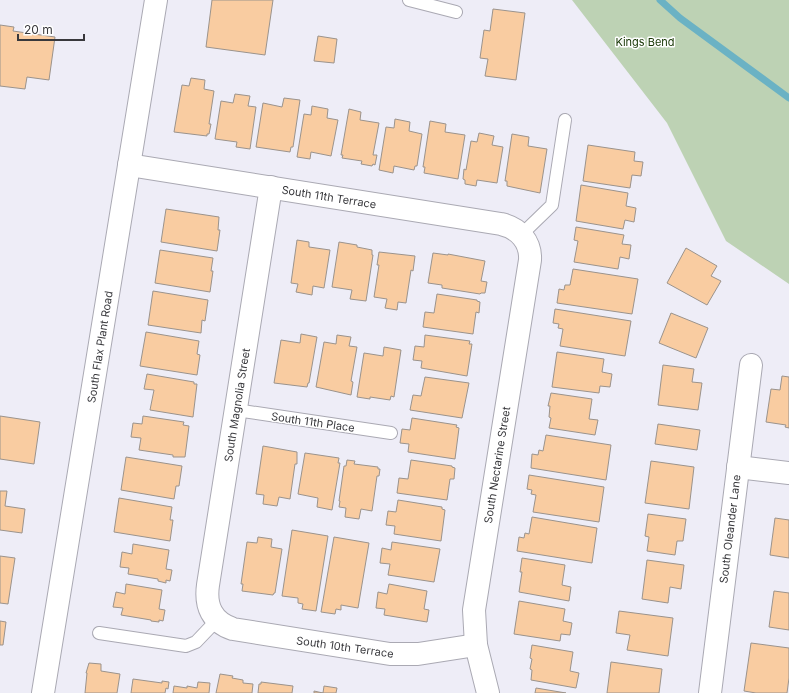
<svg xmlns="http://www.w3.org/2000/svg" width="789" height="693" font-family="Inter,sans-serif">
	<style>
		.green { fill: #bdd2b4 }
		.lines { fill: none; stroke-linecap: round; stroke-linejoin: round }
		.stream { stroke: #6bb2c4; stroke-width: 7 }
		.building { fill: #f9cca1; stroke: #9b938c }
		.lane-casing { stroke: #aaa9b3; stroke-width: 14 }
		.street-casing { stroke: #aaa9b3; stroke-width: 24 }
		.lane { stroke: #fff; stroke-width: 12 }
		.street { stroke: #fff; stroke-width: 22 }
		.labels { text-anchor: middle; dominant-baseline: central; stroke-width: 3; stroke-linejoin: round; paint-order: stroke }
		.park-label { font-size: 11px; fill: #173604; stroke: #fff }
		.street-label { font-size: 11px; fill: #38383c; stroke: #fff }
	</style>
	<rect width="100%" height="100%" fill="#eeedf7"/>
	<polygon class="green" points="572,0 789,0 789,284 726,241 667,123"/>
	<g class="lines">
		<polyline class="stream" points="660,0 680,18 789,98"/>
	</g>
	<g class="building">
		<polygon points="212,0 273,0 265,55 206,47"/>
		<polygon points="493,9 525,13 516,80 485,76 488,59 480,58 484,30 490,31"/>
		<polygon points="0,25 14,27 13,31 55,37 49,80 27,77 25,89 0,86"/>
		<polygon points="318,36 337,39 334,63 314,61"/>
		<polygon points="191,78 205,80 204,89 214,91 209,124 211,124 209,134 207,134 207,136 174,132 182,85 189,86"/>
		<polygon points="235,94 250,96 248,106 256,107 250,149 236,147 237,142 215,139 221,101 233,103"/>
		<polygon points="284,98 300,100 293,147 291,147 290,152 256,147 263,103 282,107"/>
		<polygon points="312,106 328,109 327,118 338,120 331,156 311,152 310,159 297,157 304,114 311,115"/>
		<polygon points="349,109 361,112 360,120 379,123 373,155 377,155 375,165 373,164 372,166 361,164 362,161 342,158 343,155 341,155"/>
		<polygon points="395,119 410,122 409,131 422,134 417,166 415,166 414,170 394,166 393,173 379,170 386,127 394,128"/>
		<polygon points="430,121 446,124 445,132 465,135 458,179 424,173 425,167 423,167"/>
		<polygon points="479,133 494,136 492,145 503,147 497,183 477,180 476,186 465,184 465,180 463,179 464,169 466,170 471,141 477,142"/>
		<polygon points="512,134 529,137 528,146 547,149 540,193 507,186 507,181 505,181"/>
		<polygon points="588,145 635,152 634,161 643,162 641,176 632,175 630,188 583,181"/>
		<polygon points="581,185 628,193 626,206 636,208 634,222 625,220 623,229 576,221"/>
		<polygon points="166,209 219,217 218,230 220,230 217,251 161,242"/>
		<polygon points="576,227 624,235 622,244 631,245 629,259 620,257 618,269 574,262 578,241 574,240"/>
		<polygon points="297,240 309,242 309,247 330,250 324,288 313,286 312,295 296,292 298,284 291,283"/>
		<polygon points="339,242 357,245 357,247 372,250 372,255 373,255 366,301 350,299 352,290 332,287"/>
		<polygon points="686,248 717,266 711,276 721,281 707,305 667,283"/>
		<polygon points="160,250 213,258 211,271 213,271 210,292 155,283"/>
		<polygon points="379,252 415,256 413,271 411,270 406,303 398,302 397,310 385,308 387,299 374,297 379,265 377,265"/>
		<polygon points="433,253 448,255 448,254 485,261 481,281 487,282 485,293 481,293 480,294 442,288 442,285 428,283"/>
		<polygon points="573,269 638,279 632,314 557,303 559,289 564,290 565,285 570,285"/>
		<polygon points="153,291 208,300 205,321 202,320 201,333 148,325"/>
		<polygon points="437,294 477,300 477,301 480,302 479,313 476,312 473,334 423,327 425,312 434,313"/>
		<polygon points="555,309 631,321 625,356 560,346 563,329 558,328 559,324 553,323"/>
		<polygon points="671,313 708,328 696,358 659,343"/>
		<polygon points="146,332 199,341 197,354 200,355 197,375 140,366"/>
		<polygon points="301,334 317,337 309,383 308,383 307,387 274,383 281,340 300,343"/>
		<polygon points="337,335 351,337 349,346 357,347 351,381 353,382 351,395 316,387 324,342 336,344"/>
		<polygon points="425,335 470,341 469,344 472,344 467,376 421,368 422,361 413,360 415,346 424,347"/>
		<polygon points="384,347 401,350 394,397 391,396 390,400 370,397 370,399 357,397 364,353 383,356"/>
		<polygon points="557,352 604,359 602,372 612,374 610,387 600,386 599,393 552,387"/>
		<polygon points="663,365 694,369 692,382 702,383 698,410 658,405"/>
		<polygon points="147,374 194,382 194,384 197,384 193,417 150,410 154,390 144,389"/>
		<polygon points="782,376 789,377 789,428 785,427 786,425 766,422 771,389 780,390"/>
		<polygon points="425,377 469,383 462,418 410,410 413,395 421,396"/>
		<polygon points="551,393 592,399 589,419 598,420 595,435 549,428 551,418 549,417 550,406 548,406"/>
		<polygon points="0,416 40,422 34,464 0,459"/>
		<polygon points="143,416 184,422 183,425 189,426 185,457 173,457 173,455 139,450 141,438 131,437 133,423 142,424"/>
		<polygon points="412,418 457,425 456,427 459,428 455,459 408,452 409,444 400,443 402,429 410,430"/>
		<polygon points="658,424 700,430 697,450 655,444"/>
		<polygon points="546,435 611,445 606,480 531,468 532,454 538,455 539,450 543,451"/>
		<polygon points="263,446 297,452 297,464 295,464 290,499 279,497 277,506 263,504 264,495 256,494"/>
		<polygon points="305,453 339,458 338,463 340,463 332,510 317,507 318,498 298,494"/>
		<polygon points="126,457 182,466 179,486 176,486 174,499 121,490"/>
		<polygon points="347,460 355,461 354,464 378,467 378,469 380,469 379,476 377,476 372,511 361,509 359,519 345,517 346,508 339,507 340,501 339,501 344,466 346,466"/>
		<polygon points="411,460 452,466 452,467 455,468 454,479 450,479 447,500 397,493 399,478 408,479"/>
		<polygon points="651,461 694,467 689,509 645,503"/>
		<polygon points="529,475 604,487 599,522 533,512 536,495 531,494 532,490 527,489"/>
		<polygon points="0,491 7,491 5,506 25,509 22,533 0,530"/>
		<polygon points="119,498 172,507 170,520 173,520 170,541 114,532"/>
		<polygon points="398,500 442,507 442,509 445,510 441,541 394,534 395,526 386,525 388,511 396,512"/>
		<polygon points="648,514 686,519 683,541 677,541 675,555 647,551 649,537 645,536"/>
		<polygon points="532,517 597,528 592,563 517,551 519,537 524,538 525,533 529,534"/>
		<polygon points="775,518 789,520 789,558 770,555"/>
		<polygon points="292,530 328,536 316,611 302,609 303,604 298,603 298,598 282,596"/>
		<polygon points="258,537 272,539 271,547 282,549 275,593 274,593 273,595 242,591 243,584 241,584 247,542 257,543"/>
		<polygon points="334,537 369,543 358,608 341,605 341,610 336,609 335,614 321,612"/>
		<polygon points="392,542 440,549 434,582 388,575 390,564 380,563 382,548 391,550"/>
		<polygon points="133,544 169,550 166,569 172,570 170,581 166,580 166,583 158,581 158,579 128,574 129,568 120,567 122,552 132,554"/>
		<polygon points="0,556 15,558 8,604 0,603"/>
		<polygon points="522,558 565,565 562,585 571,587 569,601 519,592 522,572 520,572"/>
		<polygon points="647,560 684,565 681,589 670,587 668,603 642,599"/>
		<polygon points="126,584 162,590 159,609 165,610 163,621 159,620 159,622 151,621 151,620 121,615 123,608 113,607 116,592 125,594"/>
		<polygon points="389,584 427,591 424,609 429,610 427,622 384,615 385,609 376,608 378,592 387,594"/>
		<polygon points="774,591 789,593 789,630 769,627"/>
		<polygon points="519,601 565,609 563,621 572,623 570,635 561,634 560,641 514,634"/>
		<polygon points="619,611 673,618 668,656 627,650 630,635 616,633"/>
		<polygon points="0,621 6,622 3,645 0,645"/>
		<polygon points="751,643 789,648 789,678 787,693 756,693 744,691"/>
		<polygon points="532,645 573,652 570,671 579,673 576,688 531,680 532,670 530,669 532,659 530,658"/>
		<polygon points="611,662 662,669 659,693 607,693"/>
		<polygon points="89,663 101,664 101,671 120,674 117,693 85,693 87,673 86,673"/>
		<polygon points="220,674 233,676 232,678 243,680 243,683 253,684 252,693 216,693"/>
		<polygon points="133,679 162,683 162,681 169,682 168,689 166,688 165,693 131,693"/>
		<polygon points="198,682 210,683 209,693 173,693 174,686 187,688 187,686 197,688"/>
		<polygon points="261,682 293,686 292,693 258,693 259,684 261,684"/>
		<polygon points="324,686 337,688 336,693 314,693 314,691 323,693"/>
		<polygon points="536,688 566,693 535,693"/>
	</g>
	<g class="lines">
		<defs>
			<g id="lane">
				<polyline points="409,0 456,12"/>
				<polyline points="521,235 552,205 565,120"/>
				<polyline points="236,410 391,433"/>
				<polyline points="99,633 186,646 196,642 217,620"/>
			</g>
			<g id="street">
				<path d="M129 165 501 224C519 228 531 242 530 260L474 610 476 645 488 693"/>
				<path d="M271 187 208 585C205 606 212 622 233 629L390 654H418L476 645"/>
				<polyline points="738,467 789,473"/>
				<polyline points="43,693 156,0"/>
				<polyline points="710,693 751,365"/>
			</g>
		</defs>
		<use href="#lane" class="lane-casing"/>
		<use href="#street" class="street-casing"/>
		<use href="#lane" class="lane"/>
		<use href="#street" class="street"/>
	</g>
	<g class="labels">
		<g class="park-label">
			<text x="645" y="42">Kings Bend</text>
		</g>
		<g class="street-label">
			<text transform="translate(329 197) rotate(9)">South 11th Terrace</text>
			<text transform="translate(100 347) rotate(-81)">South Flax Plant Road</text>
			<text transform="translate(237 405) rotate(-81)">South Magnolia Street</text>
			<text transform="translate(313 422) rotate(8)">South 11th Place</text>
			<text transform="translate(497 465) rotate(-81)">South Nectarine Street</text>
			<text transform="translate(730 529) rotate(-83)">South Oleander Lane</text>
			<text transform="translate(345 647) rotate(8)">South 10th Terrace</text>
		</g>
	</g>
	<path d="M18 34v6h66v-6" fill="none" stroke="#38383c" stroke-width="2"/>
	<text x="24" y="34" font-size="12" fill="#38383c" stroke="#ffffff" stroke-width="3" paint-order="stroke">20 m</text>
</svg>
